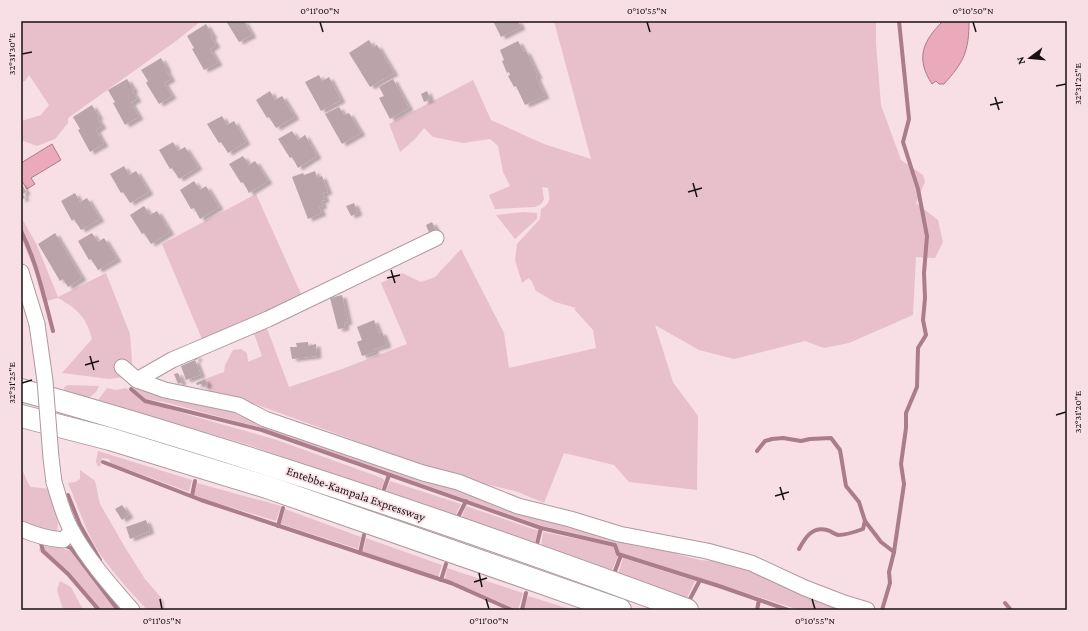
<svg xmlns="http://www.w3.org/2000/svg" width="1088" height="631" font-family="'Crimson Pro',serif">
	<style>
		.green { fill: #e8c0cb }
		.water { fill: #eaaabc; stroke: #ab7c89 }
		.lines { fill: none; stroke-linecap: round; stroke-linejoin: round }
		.stream { stroke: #ab7c89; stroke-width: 4 }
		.building { fill: #baa4a9; filter: url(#shadow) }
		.street-casing { stroke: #ae999e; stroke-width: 17 }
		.highway-casing { stroke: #ae999e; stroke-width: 24 }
		.street { stroke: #fff; stroke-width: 15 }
		.highway { stroke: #fff; stroke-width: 22 }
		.street-bridge-casing { stroke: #ae999e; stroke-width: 17; stroke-linecap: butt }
		.street-bridge { stroke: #fff; stroke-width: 15 }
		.ticks { fill: none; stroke: #191113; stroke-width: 1.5 }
		.labels { text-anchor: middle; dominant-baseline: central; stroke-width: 3.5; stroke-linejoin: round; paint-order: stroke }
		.street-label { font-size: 12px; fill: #191113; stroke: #f7dfe5 }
		.neatline { fill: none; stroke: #191113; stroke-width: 1.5 }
		.ticks-label { font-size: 10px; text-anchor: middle; fill: #191113 }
	</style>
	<defs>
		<filter id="shadow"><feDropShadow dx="4.5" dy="2.5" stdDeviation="1" flood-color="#0004"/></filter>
	</defs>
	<rect width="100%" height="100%" fill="#f7dfe5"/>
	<g class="green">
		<polygon points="21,21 201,21 176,41 68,118 68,123 55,139 37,146 21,140 21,121 41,115 49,105 29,75 25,81 21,82"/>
		<path d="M554 21H876V43L881 105 901 160 923 175 925 182 916 203 938 220 943 242 935 258 916 257 913 315 849 343 824 348 805 341 734 359 699 350 655 325 673 382 698 416 697 490 629 482 614 465 564 453 544 503 518 492 452 476 255 404 212 398 205 379 224 372 225 365 233 350 241 349 247 353 248 362 262 356 253 331 265 323 289 387 342 369 407 344 381 283 402 273 421 282 435 277 461 249 504 333 509 368 596 348 593 330 574 309 576 308 555 302 536 291 532 282 529 278 522 283 515 260 517 244 540 219 541 209C551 203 550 199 548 188L542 187 544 199 541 204 535 207 495 209 489 195 510 186 503 172 498 146 490 139 463 143 433 137 424 128 415 139 400 152 389 124 473 80 491 120 544 144 591 159Z"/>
		<polygon points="256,194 303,298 202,339 162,244"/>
		<polygon points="523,212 537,213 537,219 515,239 496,215"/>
		<path d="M21 217 36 243 58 297 106 273 130 334 133 376 109 379 62 373 92 339C86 316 77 309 58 298L43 302 34 269 21 238Z"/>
		<polygon points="67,385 99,386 96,392 89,398 65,392 64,388"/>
		<polygon points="141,387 227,407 636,546 672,552 680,555 700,560 733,563 844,610 799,610 619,552 617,543 543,526 262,428 164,402 146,399 134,389"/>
		<polygon points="107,388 116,390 126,388 144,402 277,440 382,478 384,480 384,482 380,491 252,446 98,400"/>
		<polygon points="98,451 192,480 189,492 111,463 109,459 102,458 100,467 97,465 96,461"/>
		<polygon points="21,467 29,485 31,487 52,489 58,523 57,534 21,523"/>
		<path d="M80 470 95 481 100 504 126 549 145 579 164 601 165 610H147C130 591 112 572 98 551 85 530 78 506 68 483L75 482 80 479Z"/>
		<polygon points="390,481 461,504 455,516 385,493"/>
		<polygon points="197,483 281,506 276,521 194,496"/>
		<polygon points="466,506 539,531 534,544 461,519"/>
		<polygon points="285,509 361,537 358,549 281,524"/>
		<polygon points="543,532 613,546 616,555 618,556 611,572 541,546"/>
		<polygon points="366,538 442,565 438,577 363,552"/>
		<polygon points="46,546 70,550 75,554 103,593 119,610 96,610 66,574 39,551 40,547"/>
		<polygon points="623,558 695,581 687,598 618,575"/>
		<polygon points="447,568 523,593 518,610 445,579"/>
		<polygon points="60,581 71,587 80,604 84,610 63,610 57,590"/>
		<polygon points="528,596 573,610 523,610"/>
	</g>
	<g class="water">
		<path d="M943 21H969C969 51 964 62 944 84H939L936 81 932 84C915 58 923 41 943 21Z"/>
		<polygon points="52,144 61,160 31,178 35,184 27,189 21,180 21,163"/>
	</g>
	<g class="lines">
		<g class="stream">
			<path d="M21 231C37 263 44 297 53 331"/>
			<polyline points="131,389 145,401 262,430 541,528 615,545 618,554 719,586 788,610"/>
			<polyline points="757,451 765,441 772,439 783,438 801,441 810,439 831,438 840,450 846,486 859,502 865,521 881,542 894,552"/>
			<polyline points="103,462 201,500 451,583 512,610"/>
			<polyline points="384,489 389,475"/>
			<polyline points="68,495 80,525 100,560"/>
			<polyline points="192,496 195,481"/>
			<polyline points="458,517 466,501"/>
			<polyline points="278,526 283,508"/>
			<polyline points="44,543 41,543 43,551 68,574 99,610"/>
			<polyline points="537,544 541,528"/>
			<polyline points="63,545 71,548 118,610"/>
			<path d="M799 549C805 538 812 526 827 530 831 531 834 534 838 535 847 535 855 532 863 529L865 521"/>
			<polyline points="360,553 364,535"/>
			<polyline points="615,571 621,555"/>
			<polyline points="441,580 446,564"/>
			<polyline points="690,599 700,580"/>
			<polyline points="1005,603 1011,610"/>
			<polyline points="522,610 526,593"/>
			<polyline points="757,610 759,600"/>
			<polyline points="882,610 890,583 889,572 894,552 904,484 901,464 906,428 906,413 917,387 918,348 926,335 923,320 925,298 924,273 927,236 918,189 903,142 909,119 899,21"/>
		</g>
	</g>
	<g class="building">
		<polygon points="226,21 244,21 252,35 239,42"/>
		<polygon points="493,21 518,21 521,27 501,37"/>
		<polygon points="206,24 213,36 211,37 216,45 210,49 218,63 204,70 192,49 194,48 187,36"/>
		<polygon points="369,40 373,47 377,45 394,73 370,87 349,53"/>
		<polygon points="518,41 524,52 526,51 538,76 536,77 545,96 525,105 516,86 514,87 508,76 510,75 509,72 507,73 502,61 504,60 500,50"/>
		<polygon points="161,58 167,69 166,70 171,79 164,83 172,96 159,104 146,83 148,81 141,70"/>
		<polygon points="319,75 322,81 329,77 341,100 321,111 305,82"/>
		<polygon points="127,79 134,90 132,91 137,99 131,103 139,117 125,125 113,103 115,102 108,90"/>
		<polygon points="393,79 409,108 390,119 379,98 384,96 379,87"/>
		<polygon points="270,91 275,100 282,96 295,117 276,128 269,117 267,118 256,100"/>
		<polygon points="427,91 430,99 424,102 421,94"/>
		<polygon points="92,105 99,117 97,118 102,126 96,130 104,144 90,152 78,130 80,129 73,117"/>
		<polygon points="339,107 344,115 349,113 361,133 342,144 325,114"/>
		<polygon points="222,116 227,125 234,121 246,142 228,153 221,142 219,143 207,124"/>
		<polygon points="292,131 298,140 305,135 317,156 298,168 292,157 290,158 278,139"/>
		<polygon points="173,142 178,151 185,147 198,167 179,179 172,168 170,169 159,150"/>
		<polygon points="243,156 249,165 255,161 268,181 249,193 243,182 241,183 229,164"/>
		<polygon points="124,166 129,175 136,171 149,192 130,203 123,192 121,193 110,174"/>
		<polygon points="315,171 317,178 322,176 328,192 323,193 325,200 321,201 323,206 319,207 322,213 308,219 292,177 303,173 304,175"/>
		<polygon points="194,181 200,190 206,186 219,207 200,219 194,208 191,209 180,190"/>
		<polygon points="21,182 26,192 23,194 25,198 21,200"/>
		<polygon points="75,193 80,202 87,198 100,219 81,230 74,219 72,221 61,201"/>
		<polygon points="354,203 358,213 351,216 346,206"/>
		<polygon points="144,206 150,215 157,211 170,232 151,244 144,233 142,234 130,215"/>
		<polygon points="432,222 437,232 430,235 426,225"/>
		<polygon points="55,233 82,278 68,287 63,279 60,281 38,244"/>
		<polygon points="92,233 98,242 104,238 117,259 98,270 91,259 89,260 78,241"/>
		<polygon points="342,295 348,322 344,323 345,328 338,329 330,298"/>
		<polygon points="374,320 379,333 382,332 387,345 374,349 375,352 362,356 357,342 362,340 357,327"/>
		<polygon points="308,342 308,346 316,344 317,356 292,359 290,347 297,347 296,343"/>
		<polygon points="196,355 198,359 195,360 201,375 186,380 181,366 195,360 194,356"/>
		<polygon points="178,373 182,382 178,384 174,374"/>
		<polygon points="205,379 208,385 203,387 201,384 197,385 196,383"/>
		<polygon points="122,505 129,515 122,520 115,509"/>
		<polygon points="146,520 150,531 130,539 126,527"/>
	</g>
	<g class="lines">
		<defs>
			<g id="street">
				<polyline points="21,272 37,324"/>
				<polyline points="122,367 137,380 165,390 238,405 265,419 423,473 458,482 518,506 570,519 619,534 707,551 751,563 805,588 844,603 867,610"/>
				<polyline points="137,380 172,360 268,319 436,238"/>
				<path d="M54 482C59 498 63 516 72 531 88 560 111 586 132 610"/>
				<path d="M21 529C35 535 48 539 63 540L72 531"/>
			</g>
			<g id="highway">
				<path d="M21 390C246 453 468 529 687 610"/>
				<polyline points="21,416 110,439 267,487 620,610"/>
			</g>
		</defs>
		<use href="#street" class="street-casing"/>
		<use href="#highway" class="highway-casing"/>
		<use href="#street" class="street"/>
		<use href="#highway" class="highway"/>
		<defs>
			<polyline id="street-bridge" points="37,324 45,381 51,458 54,482"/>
		</defs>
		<use href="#street-bridge" class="street-bridge-casing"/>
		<use href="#street-bridge" class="street-bridge"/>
	</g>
	<path class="ticks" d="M320 22 323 32M647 22 650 32M973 22 976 32M22 54 32 52M1056 86 1066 84M995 97 999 110M990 105 1003 102M693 183 697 197M688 192 702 188M391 270 395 283M387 278 400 275M90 356 94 370M85 365 99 361M22 383 32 380M1056 415 1066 412M780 487 784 500M775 496 789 492M479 573 482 587M474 582 487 578M160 599 162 609M486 599 489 609M812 599 815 609"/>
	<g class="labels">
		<g class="street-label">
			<text transform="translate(356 494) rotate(19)">Entebbe-Kampala Expressway</text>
		</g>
	</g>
	<rect width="1088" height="631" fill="none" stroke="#f7dfe5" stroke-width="44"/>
	<g transform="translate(1030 58) rotate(254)" stroke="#f7dfe5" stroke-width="3" paint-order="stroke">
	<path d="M0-3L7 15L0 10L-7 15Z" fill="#191113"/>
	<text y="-6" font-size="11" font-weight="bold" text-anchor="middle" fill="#191113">N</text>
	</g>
	<rect x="22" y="22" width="1044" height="587" class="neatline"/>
	<g class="ticks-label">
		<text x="320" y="14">0°11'00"N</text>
		<text x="647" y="14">0°10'55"N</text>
		<text x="973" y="14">0°10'50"N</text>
		<text transform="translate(11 54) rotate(-90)" y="4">32°31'30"E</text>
		<text transform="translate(1077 84) rotate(-90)" y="4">32°31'25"E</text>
		<text transform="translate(11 383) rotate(-90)" y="4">32°31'25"E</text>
		<text transform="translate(1077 412) rotate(-90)" y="4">32°31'20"E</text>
		<text x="162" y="624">0°11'05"N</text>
		<text x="489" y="624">0°11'00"N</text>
		<text x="815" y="624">0°10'55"N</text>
	</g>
</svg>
